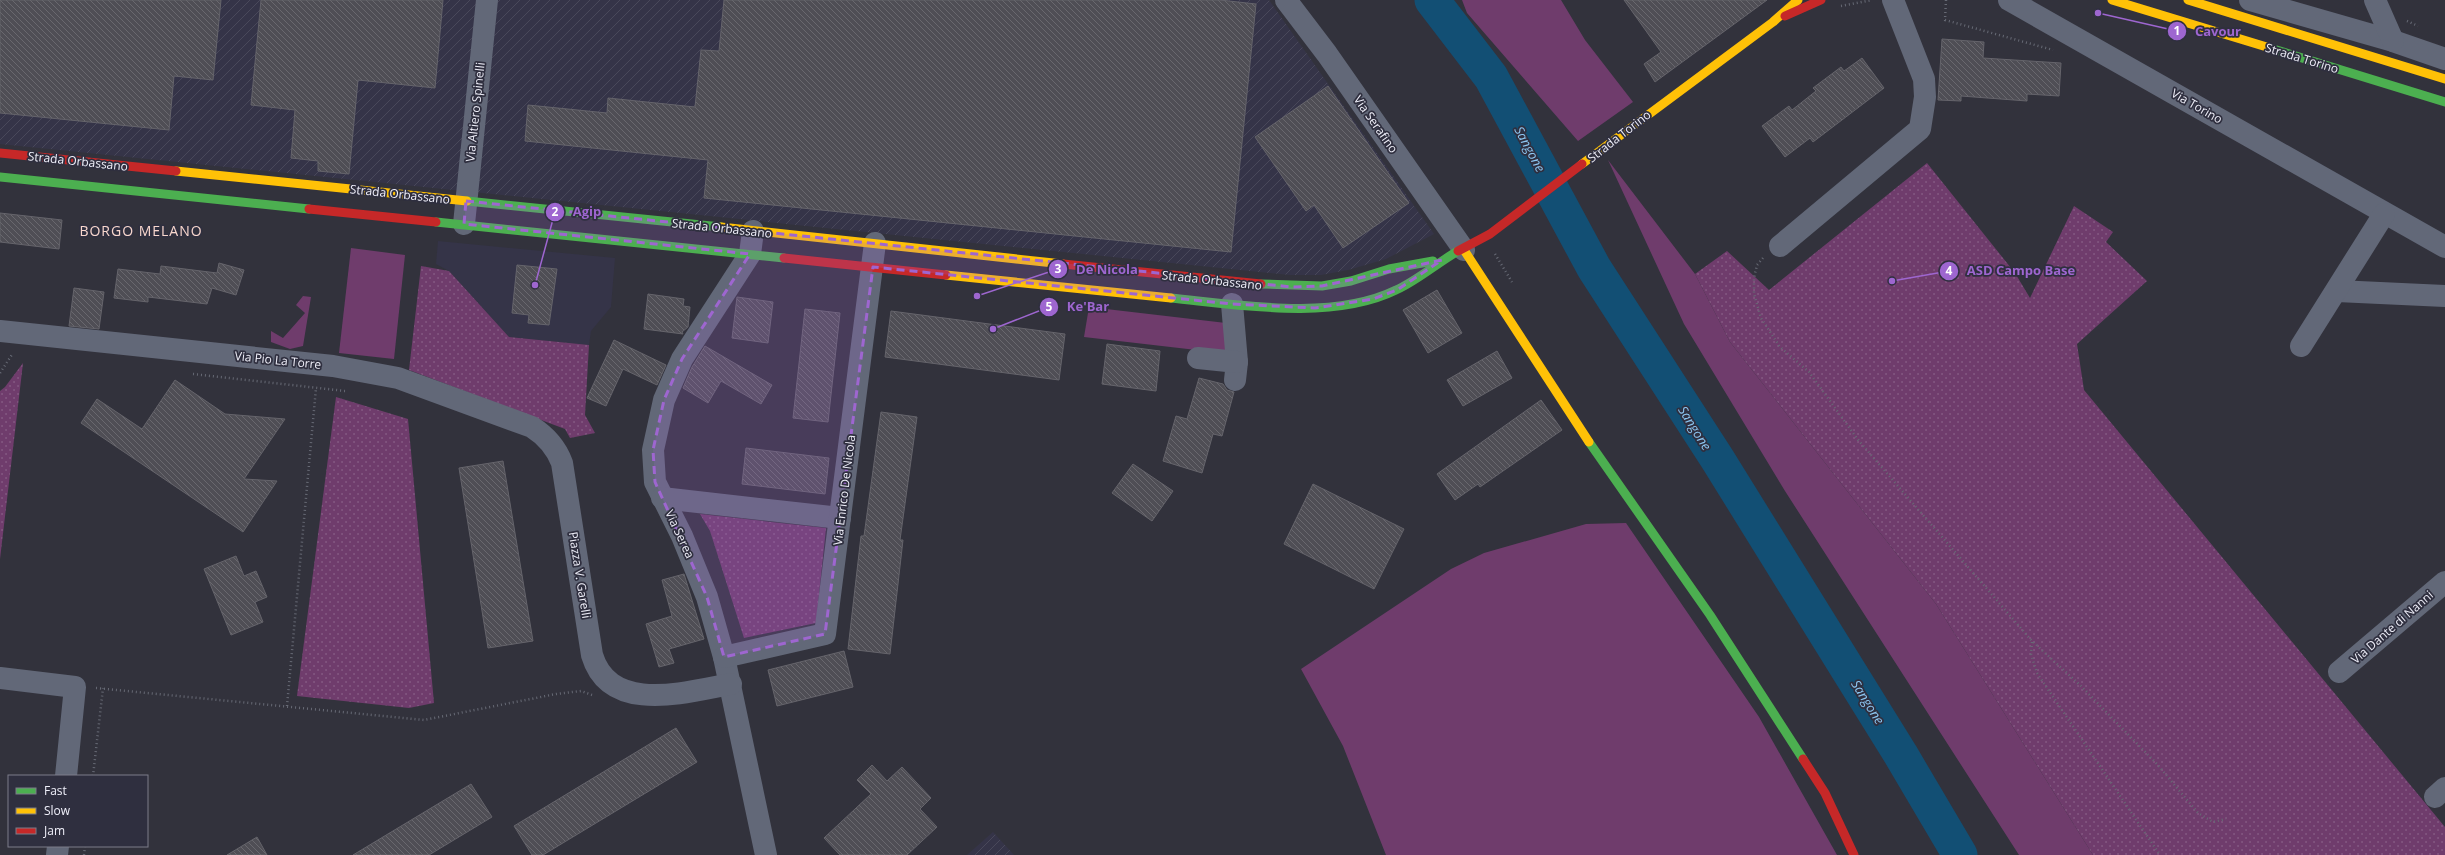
<svg xmlns="http://www.w3.org/2000/svg" width="2445" height="855" font-family="'Open Sans',sans-serif">
	<style>
		.built { fill: #353448 }
		.industrial { fill: url(#industrial-furrows) }
		.grass { fill: #6f3c6c }
		.park { fill: url(#park-dots) }
		.lines { fill: none; stroke-linecap: round; stroke-linejoin: round }
		.river { stroke: #124f74; stroke-width: 35 }
		.building { fill: url(#building-back-hatch); stroke: #65646b }
		.path { stroke: #676a75; stroke-width: 2.5; stroke-dasharray: 1 3; stroke-linecap: butt }
		.street { stroke: #626878; stroke-width: 22 }
		.fast { stroke: #4caf50; stroke-width: 9 }
		.slow { stroke: #ffc107; stroke-width: 9 }
		.jam { stroke: #c62828; stroke-width: 9 }
		.marked { fill: #9e66d0; fill-opacity: 0.2; stroke: #9e66d0; stroke-width: 3; stroke-dasharray: 8 5; stroke-linejoin: round }
		.labels { text-anchor: middle; dominant-baseline: central; stroke-width: 3.5; stroke-linejoin: round; paint-order: stroke }
		.street-label { font-size: 12px; fill: #efeff9; stroke: #2f2f3f }
		.water-label { font-size: 13px; font-style: italic; fill: #8cc6f1; stroke: #2f2f3f }
		.quarter-label { font-size: 14px; letter-spacing: 1px; fill: #f8d7cd; stroke: #2f2f3f }
		.leader { fill: none; stroke: #9e66d0; stroke-width: 1.5 }
		.callout-dot { fill: #9e66d0; stroke: #2f2f3f; stroke-width: 1.5 }
		.mark-label { font-size: 12px; text-anchor: middle; font-weight: bold; fill: #fff }
		.callout-label { font-size: 13px; text-anchor: middle; font-weight: bold; fill: #9e66d0; stroke: #2f2f3f; stroke-width: 3.5; stroke-linejoin: round; paint-order: stroke }
	</style>
	<defs>
		<pattern id="industrial-furrows" width="10" height="10" patternUnits="userSpaceOnUse"><rect width="10" height="10" fill="#353448"/><path d="M-1 1l2-2M0 10L10 0M9 11l2-2" fill="none" stroke="#49485a"/></pattern>
		<pattern id="park-dots" width="8" height="8" patternUnits="userSpaceOnUse"><rect width="8" height="8" fill="#6f3c6c"/><path d="M2 2h.1M6 6h.1" fill="none" stroke="#845882" stroke-width="1.8" stroke-linecap="round"/></pattern>
		<pattern id="building-back-hatch" width="6" height="6" patternUnits="userSpaceOnUse"><rect width="6" height="6" fill="#4f4e55"/><path d="M-1 5l2 2M0 0l6 6M5-1l2 2" fill="none" stroke="#69686e"/></pattern>
	</defs>
	<rect width="100%" height="100%" fill="#32323c"/>
	<polygon class="built" points="438,241 615,258 611,307 591,331 589,345 509,337 449,271 436,264"/>
	<g class="industrial">
		<polygon points="0,0 1269,0 1434,234 1386,259 1348,270 1321,275 1290,275 0,144"/>
		<polygon points="993,832 1014,855 967,855"/>
	</g>
	<g class="grass">
		<polygon points="1462,0 1561,0 1585,40 1633,102 1578,141 1467,13"/>
		<polygon points="1608,160 1695,274 1730,342 1936,604 2093,855 2019,855 1785,491 1684,324"/>
		<polygon points="351,248 405,255 394,359 339,353"/>
		<polygon points="303,296 311,297 303,346 290,349 271,342 271,331 283,338 305,313 296,305"/>
		<polygon points="1089,307 1226,323 1231,354 1084,337"/>
		<polygon points="1626,523 1759,717 1837,855 1386,855 1343,746 1301,669 1451,569 1484,553 1586,524"/>
	</g>
	<g class="park">
		<polygon points="1927,163 2015,273 2030,298 2074,206 2113,232 2106,242 2147,281 2077,344 2084,390 2445,827 2445,855 2093,855 1936,604 1730,342 1695,274 1727,251 1769,290"/>
		<polygon points="421,266 449,271 509,337 589,345 585,415 595,433 570,438 565,429 409,370"/>
		<polygon points="23,363 0,559 0,391 5,387"/>
		<polygon points="336,397 408,419 434,703 409,708 297,696"/>
		<polygon points="700,514 826,528 816,623 744,638 710,531"/>
	</g>
	<g class="lines">
		<polyline class="river" points="1432,0 1491,77 1594,268 1718,460 1901,755 1960,855"/>
	</g>
	<g class="building">
		<polygon points="0,0 221,0 213,80 174,76 169,130 0,113"/>
		<polygon points="261,0 443,0 435,88 358,80 349,174 318,171 318,161 291,158 295,110 251,105"/>
		<polygon points="724,0 1220,0 1256,4 1231,252 704,198 708,160 525,141 528,105 607,113 608,98 695,107 701,50 719,51"/>
		<polygon points="1624,0 1767,0 1655,82 1644,64 1661,52"/>
		<polygon points="1942,39 1984,42 1983,58 2061,63 2059,96 2027,94 2027,101 1961,96 1961,101 1938,100"/>
		<polygon points="1862,58 1884,88 1813,142 1810,138 1785,157 1762,126 1789,106 1792,110 1816,91 1813,88 1841,67 1844,71"/>
		<polygon points="1328,86 1409,203 1343,248 1314,205 1306,211 1255,137"/>
		<polygon points="0,213 62,220 59,249 0,242"/>
		<polygon points="219,263 244,270 236,295 212,288 207,304 148,297 148,302 114,298 118,269 160,274 161,266 217,273"/>
		<polygon points="517,265 557,269 549,325 528,323 529,315 512,313"/>
		<polygon points="74,288 104,292 99,329 69,326"/>
		<polygon points="1437,290 1462,333 1428,353 1403,310"/>
		<polygon points="648,294 684,299 683,306 690,307 688,327 682,332 683,334 644,329"/>
		<polygon points="737,297 773,302 768,343 732,338"/>
		<polygon points="805,309 840,313 828,422 793,418"/>
		<polygon points="891,311 1065,334 1059,380 885,357"/>
		<polygon points="614,340 666,365 657,385 623,369 606,406 587,398"/>
		<polygon points="1107,344 1160,351 1156,391 1102,384"/>
		<polygon points="705,346 772,385 761,404 721,381 708,403 683,388 692,367"/>
		<polygon points="1497,351 1512,378 1463,406 1447,380"/>
		<polygon points="1199,378 1223,384 1227,390 1234,392 1222,436 1213,434 1202,473 1163,461 1176,416 1187,419"/>
		<polygon points="175,380 225,414 285,419 244,479 277,481 243,532 81,423 97,399 142,429"/>
		<polygon points="1541,400 1562,430 1480,487 1478,484 1455,500 1437,474"/>
		<polygon points="881,412 917,417 900,540 903,540 890,654 848,649 861,536 864,536"/>
		<polygon points="746,448 829,458 825,494 742,484"/>
		<polygon points="503,461 533,641 488,648 459,468"/>
		<polygon points="1133,464 1173,491 1152,521 1112,493"/>
		<polygon points="1313,484 1404,529 1374,589 1284,544"/>
		<polygon points="236,556 244,576 256,571 267,597 255,602 263,622 231,635 204,569"/>
		<polygon points="684,574 704,639 669,649 674,663 659,667 646,624 672,616 662,580"/>
		<polygon points="844,651 853,687 777,706 768,670"/>
		<polygon points="676,728 697,762 543,855 532,855 514,826"/>
		<polygon points="872,765 887,781 902,767 931,798 920,809 937,827 907,855 840,855 824,838 871,794 857,780"/>
		<polygon points="471,784 492,817 429,855 353,855"/>
		<polygon points="257,837 267,855 227,855"/>
	</g>
	<g class="lines">
		<g class="path">
			<polyline points="1946,0 1945,20 2053,50"/>
			<polyline points="1841,6 1872,0"/>
			<polyline points="2407,21 2418,26"/>
			<polyline points="1495,254 1512,282"/>
			<polyline points="1763,258 1757,265 1754,278 1754,294 1761,318 1780,347 1809,372 1859,441 2032,641 2080,685 2157,764 2198,813 2213,822 2226,819"/>
			<polyline points="0,373 13,353"/>
			<polyline points="193,374 345,391"/>
			<polyline points="2032,642 2031,654 2037,673 2160,855"/>
			<polyline points="96,688 424,720 556,694 581,691 592,695"/>
			<polyline points="287,706 316,388"/>
			<polyline points="93,776 103,688"/>
			<polyline points="84,855 85,846"/>
		</g>
		<g class="street">
			<polyline points="1286,0 1327,54 1464,250"/>
			<polyline points="2009,0 2445,247"/>
			<polyline points="2250,0 2393,41 2445,59"/>
			<polyline points="2375,0 2393,41"/>
			<polyline points="464,224 487,0"/>
			<polyline points="753,231 750,254 682,359 664,400 653,450 655,482 682,536 707,597 724,657 766,855"/>
			<polyline points="1780,246 1920,129 1925,97 1924,79 1893,0"/>
			<polyline points="2337,291 2445,296"/>
			<polyline points="1232,304 1237,362 1235,380"/>
			<path d="M0 331 333 366 398 378 532 427C546 436 556 447 562 463L592 655C610 715 686 692 731 684"/>
			<polyline points="2301,346 2384,214"/>
			<polyline points="1198,358 1237,362"/>
			<polyline points="662,498 840,518"/>
			<polyline points="724,657 825,634 875,243"/>
			<polyline points="2339,672 2445,582"/>
			<polyline points="0,678 75,687 66,776"/>
			<polyline points="2435,797 2445,788"/>
			<polyline points="57,855 58,846"/>
		</g>
		<g class="fast">
			<polyline points="2270,48 2445,102"/>
			<polyline points="0,177 309,209"/>
			<polyline points="467,201 721,227"/>
			<polyline points="436,222 784,258"/>
			<polyline points="1261,284 1322,286 1351,281 1389,269 1433,261"/>
			<path d="M1171 298C1240 305 1333 321 1396 290 1418 280 1437 263 1458 251"/>
			<polyline points="1589,442 1710,615 1803,759"/>
		</g>
		<g class="slow">
			<polyline points="2112,0 2270,48"/>
			<polyline points="2188,0 2445,79"/>
			<polyline points="1582,164 1773,22 1798,0"/>
			<polyline points="176,171 467,201"/>
			<polyline points="721,227 1063,264"/>
			<polyline points="1464,250 1589,442"/>
			<polyline points="946,275 1171,298"/>
		</g>
		<g class="jam">
			<polyline points="1785,16 1821,0"/>
			<polyline points="0,153 176,171"/>
			<polyline points="309,209 436,222"/>
			<polyline points="1458,251 1490,234 1582,164"/>
			<polyline points="784,258 946,275"/>
			<polyline points="1063,264 1261,284"/>
			<polyline points="1803,759 1825,793 1854,855"/>
		</g>
	</g>
	<path class="marked" d="M466 201 1292 287 1322 286 1442 260 1397 290 1373 299 1315 308 1232 304 873 267 825 634 724 657 707 597 655 482 653 450 664 400 682 359 750 254 464 224Z"/>
	<g class="labels">
		<g class="street-label">
			<text transform="translate(2302 58) rotate(17)">Strada Torino</text>
			<text transform="translate(2197 106) rotate(30)">Via Torino</text>
			<text transform="translate(475 112) rotate(-84)">Via Altiero Spinelli</text>
			<text transform="translate(1376 124) rotate(55)">Via Serafino</text>
			<text transform="translate(1619 136) rotate(-38)">Strada Torino</text>
			<text transform="translate(78 161) rotate(6)">Strada Orbassano</text>
			<text transform="translate(400 194) rotate(6)">Strada Orbassano</text>
			<text transform="translate(722 228) rotate(6)">Strada Orbassano</text>
			<text transform="translate(1212 280) rotate(6)">Strada Orbassano</text>
			<text transform="translate(278 360) rotate(6)">Via Pio La Torre</text>
			<text transform="translate(844 490) rotate(-83)">Via Enrico De Nicola</text>
			<text transform="translate(680 534) rotate(65)">Via Serea</text>
			<text transform="translate(580 575) rotate(81)">Piazza V. Garelli</text>
			<text transform="translate(2392 627) rotate(-41)">Via Dante di Nanni</text>
		</g>
		<g class="water-label">
			<text transform="translate(1530 149) rotate(62)">Sangone</text>
			<text transform="translate(1695 428) rotate(58)">Sangone</text>
			<text transform="translate(1868 702) rotate(58)">Sangone</text>
		</g>
		<g class="quarter-label">
			<text x="141" y="230">BORGO MELANO</text>
		</g>
	</g>
	<path class="leader" d="M2098 13L2177 31M535 285L555 212M977 296L1058 269M1892 281L1949 271M993 329L1049 307"/>
	<g class="callout-dot">
		<circle cx="2098" cy="13" r="4"/>
		<circle cx="535" cy="285" r="4"/>
		<circle cx="977" cy="296" r="4"/>
		<circle cx="1892" cy="281" r="4"/>
		<circle cx="993" cy="329" r="4"/>
		<circle cx="2177" cy="31" r="10"/>
		<circle cx="555" cy="212" r="10"/>
		<circle cx="1058" cy="269" r="10"/>
		<circle cx="1949" cy="271" r="10"/>
		<circle cx="1049" cy="307" r="10"/>
	</g>
	<g class="mark-label">
		<text x="2177" y="35">1</text>
		<text x="555" y="216">2</text>
		<text x="1058" y="273">3</text>
		<text x="1949" y="275">4</text>
		<text x="1049" y="311">5</text>
	</g>
	<g class="callout-label">
		<text x="2218" y="36">Cavour</text>
		<text x="587" y="216">Agip</text>
		<text x="1107" y="274">De Nicola</text>
		<text x="2021" y="275">ASD Campo Base</text>
		<text x="1088" y="311">Ke'Bar</text>
	</g>
	<rect x="8" y="775" width="140" height="72" fill="#2f2f3f" stroke="#7c7c89"/>
	<rect x="16" y="788" width="20" height="6" fill="#4caf50" stroke="#7c7c89"/>
	<text x="44" y="795" font-size="12" fill="#efeff9">Fast</text>
	<rect x="16" y="808" width="20" height="6" fill="#ffc107" stroke="#7c7c89"/>
	<text x="44" y="815" font-size="12" fill="#efeff9">Slow</text>
	<rect x="16" y="828" width="20" height="6" fill="#c62828" stroke="#7c7c89"/>
	<text x="44" y="835" font-size="12" fill="#efeff9">Jam</text>
</svg>
